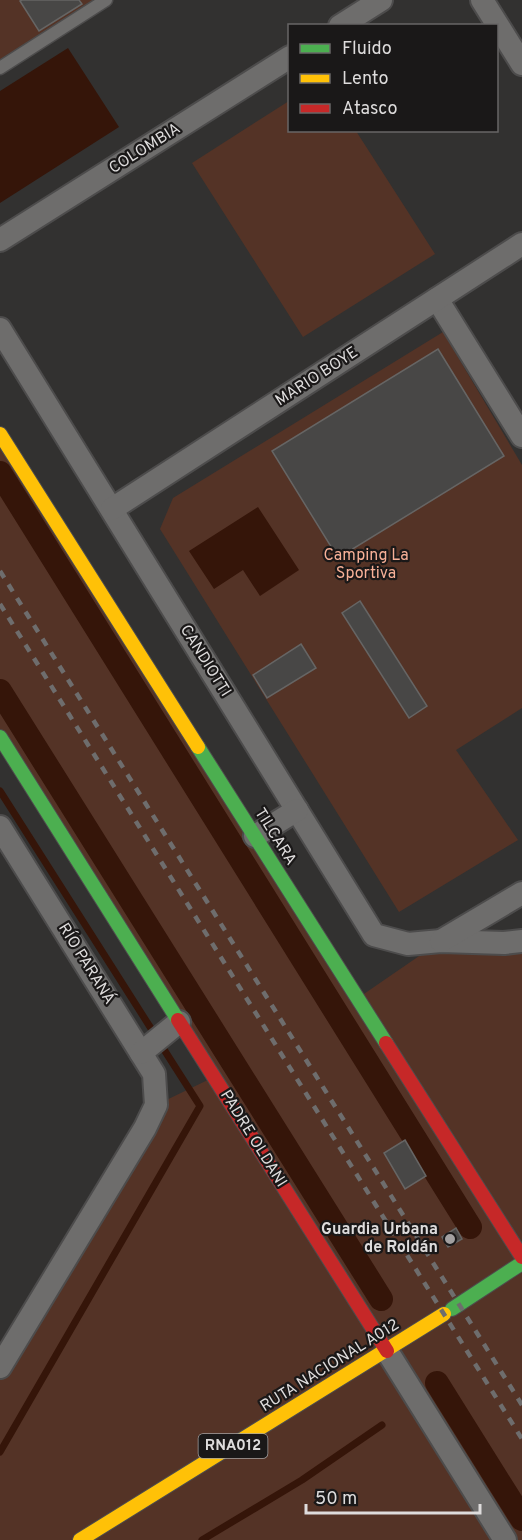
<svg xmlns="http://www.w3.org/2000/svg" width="522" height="1540" font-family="Overpass,sans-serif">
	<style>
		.green { fill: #543326 }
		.water { fill: #351509 }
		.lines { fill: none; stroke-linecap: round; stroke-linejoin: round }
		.stream { stroke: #351509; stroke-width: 7 }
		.canal { stroke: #351509; stroke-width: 24 }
		.building { fill: #484746; stroke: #666564; stroke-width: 1.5 }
		.lane-casing { stroke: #4d4c4c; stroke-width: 15 }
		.street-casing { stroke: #4d4c4c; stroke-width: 26 }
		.fast-casing { stroke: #4d4c4c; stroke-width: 16 }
		.slow-casing { stroke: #4d4c4c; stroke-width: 16 }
		.jam-casing { stroke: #4d4c4c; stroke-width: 16 }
		.lane { stroke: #6e6d6c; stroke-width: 12 }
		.street { stroke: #6e6d6c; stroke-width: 22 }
		.fast { stroke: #4caf50; stroke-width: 14 }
		.slow { stroke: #ffc107; stroke-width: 14 }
		.jam { stroke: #c62828; stroke-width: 14 }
		.rail { stroke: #6e6d6d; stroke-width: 4.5; stroke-dasharray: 8 8; stroke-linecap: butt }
		.poi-dot { fill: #a2a0a0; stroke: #1a1818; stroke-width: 2 }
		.labels { text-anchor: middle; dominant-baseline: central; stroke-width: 4.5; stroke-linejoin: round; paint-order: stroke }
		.shield { fill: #1a1818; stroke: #a3a1a1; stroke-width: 1.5 }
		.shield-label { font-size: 15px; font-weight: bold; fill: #dedcdc }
		.street-label { font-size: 16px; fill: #dedcdc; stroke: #1a1818 }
		.park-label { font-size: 16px; fill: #f7b097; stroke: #1a1818 }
		.poi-label { font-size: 16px; font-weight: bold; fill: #dedcdc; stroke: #1a1818; text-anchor: end }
	</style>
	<rect width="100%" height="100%" fill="#323130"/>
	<g class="green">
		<polygon points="0,0 106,0 0,68"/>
		<polygon points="289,101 290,130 356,131 435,254 303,337 192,163"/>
		<polygon points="443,332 522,465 522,708 456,750 518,840 399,912 160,529 173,498"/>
		<polygon points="0,434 358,998 441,941 522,941 522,1540 0,1540 0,1367 156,1105 214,1077 0,737"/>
	</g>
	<g class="water">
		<polygon points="68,48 119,127 0,203 0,91"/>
		<polygon points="258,507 299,570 260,596 243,570 214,589 189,551"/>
	</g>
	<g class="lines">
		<g class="stream">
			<polyline points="0,791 152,1030"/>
			<polyline points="0,1452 200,1106 163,1048"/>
			<polyline points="202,1540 302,1480 382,1425"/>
		</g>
		<g class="canal">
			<polyline points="0,473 470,1227"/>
			<polyline points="0,691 381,1299"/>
			<polyline points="437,1383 522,1519"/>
		</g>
	</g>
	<g class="building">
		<polygon points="22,0 79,0 82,4 39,31 20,1"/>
		<polygon points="438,349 504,456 338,558 272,451"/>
		<polygon points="360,601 427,706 409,718 342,613"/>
		<polygon points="301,644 316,668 267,698 253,675"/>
		<polygon points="405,1140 426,1176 405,1189 384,1153"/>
		<polygon points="456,1228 462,1239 448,1247 442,1237"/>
	</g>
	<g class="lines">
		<defs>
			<polyline id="lane" points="0,68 106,0"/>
			<g id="street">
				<polyline points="482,0 522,64"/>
				<polyline points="340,26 381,0"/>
				<polyline points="0,240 290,57"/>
				<polyline points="437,299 522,436"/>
				<polyline points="0,329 374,935 408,944 441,941 504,943 522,941"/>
				<polyline points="112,509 522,244"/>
				<polyline points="0,827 154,1074 156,1105 145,1128 0,1367"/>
				<polyline points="255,836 297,810"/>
				<polyline points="441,941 522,893"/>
				<polyline points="141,1053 179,1022"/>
				<polyline points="387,1351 505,1540"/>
			</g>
			<g id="fast">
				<polyline points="0,737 178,1020"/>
				<polyline points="198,747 386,1043"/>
				<polyline points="452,1309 522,1263"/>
			</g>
			<g id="slow">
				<polyline points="0,434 198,747"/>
				<polyline points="80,1540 444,1314"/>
			</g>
			<g id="jam">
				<polyline points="178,1020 387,1351"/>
				<polyline points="386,1043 522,1257"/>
			</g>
		</defs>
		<use href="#lane" class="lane-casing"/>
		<use href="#street" class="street-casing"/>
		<use href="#fast" class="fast-casing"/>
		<use href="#slow" class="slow-casing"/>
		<use href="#jam" class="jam-casing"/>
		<use href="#lane" class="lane"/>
		<use href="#street" class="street"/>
		<use href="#fast" class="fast"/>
		<use href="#slow" class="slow"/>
		<use href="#jam" class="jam"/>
		<g class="rail">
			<polyline points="0,571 522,1405"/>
			<polyline points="0,604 522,1439"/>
		</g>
	</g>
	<circle class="poi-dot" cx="450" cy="1239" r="6"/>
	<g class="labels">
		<rect class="shield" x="198.5" y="1434" width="69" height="24" rx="4.5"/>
		<g class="shield-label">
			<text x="233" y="1446">RNA012</text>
		</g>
		<g class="street-label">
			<text transform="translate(145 149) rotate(-32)">COLOMBIA</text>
			<text transform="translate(317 377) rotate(-33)">MARIO BOYE</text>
			<text transform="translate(205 661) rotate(58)">CANDIOTTI</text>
			<text transform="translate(275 837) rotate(58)">TILCARA</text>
			<text transform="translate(86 964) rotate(58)">RÍO PARANÁ</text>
			<text transform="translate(253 1139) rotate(58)">PADRE OLDANI</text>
			<text transform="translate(330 1366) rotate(-32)">RUTA NACIONAL A012</text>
		</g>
		<g class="park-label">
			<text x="366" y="556">Camping La<tspan x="366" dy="18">Sportiva</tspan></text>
		</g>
		<g class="poi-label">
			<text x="438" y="1230">Guardia Urbana<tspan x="438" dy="18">de Roldán</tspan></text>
		</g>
	</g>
	<rect x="288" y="24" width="210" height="108" fill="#1a1818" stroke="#686666" stroke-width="1.5"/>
	<rect x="300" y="44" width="30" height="9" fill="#4caf50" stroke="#686666" stroke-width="1.5"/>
	<text x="342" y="54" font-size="18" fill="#dedcdc">Fluido</text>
	<rect x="300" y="74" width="30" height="9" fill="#ffc107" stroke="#686666" stroke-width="1.5"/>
	<text x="342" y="84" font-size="18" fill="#dedcdc">Lento</text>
	<rect x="300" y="104" width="30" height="9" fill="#c62828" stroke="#686666" stroke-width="1.5"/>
	<text x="342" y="114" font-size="18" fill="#dedcdc">Atasco</text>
	<path d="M306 1504v9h174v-9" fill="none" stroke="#dedcdc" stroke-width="3"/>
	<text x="315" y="1504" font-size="18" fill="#dedcdc" stroke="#1a1818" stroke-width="4.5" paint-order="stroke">50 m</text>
</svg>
